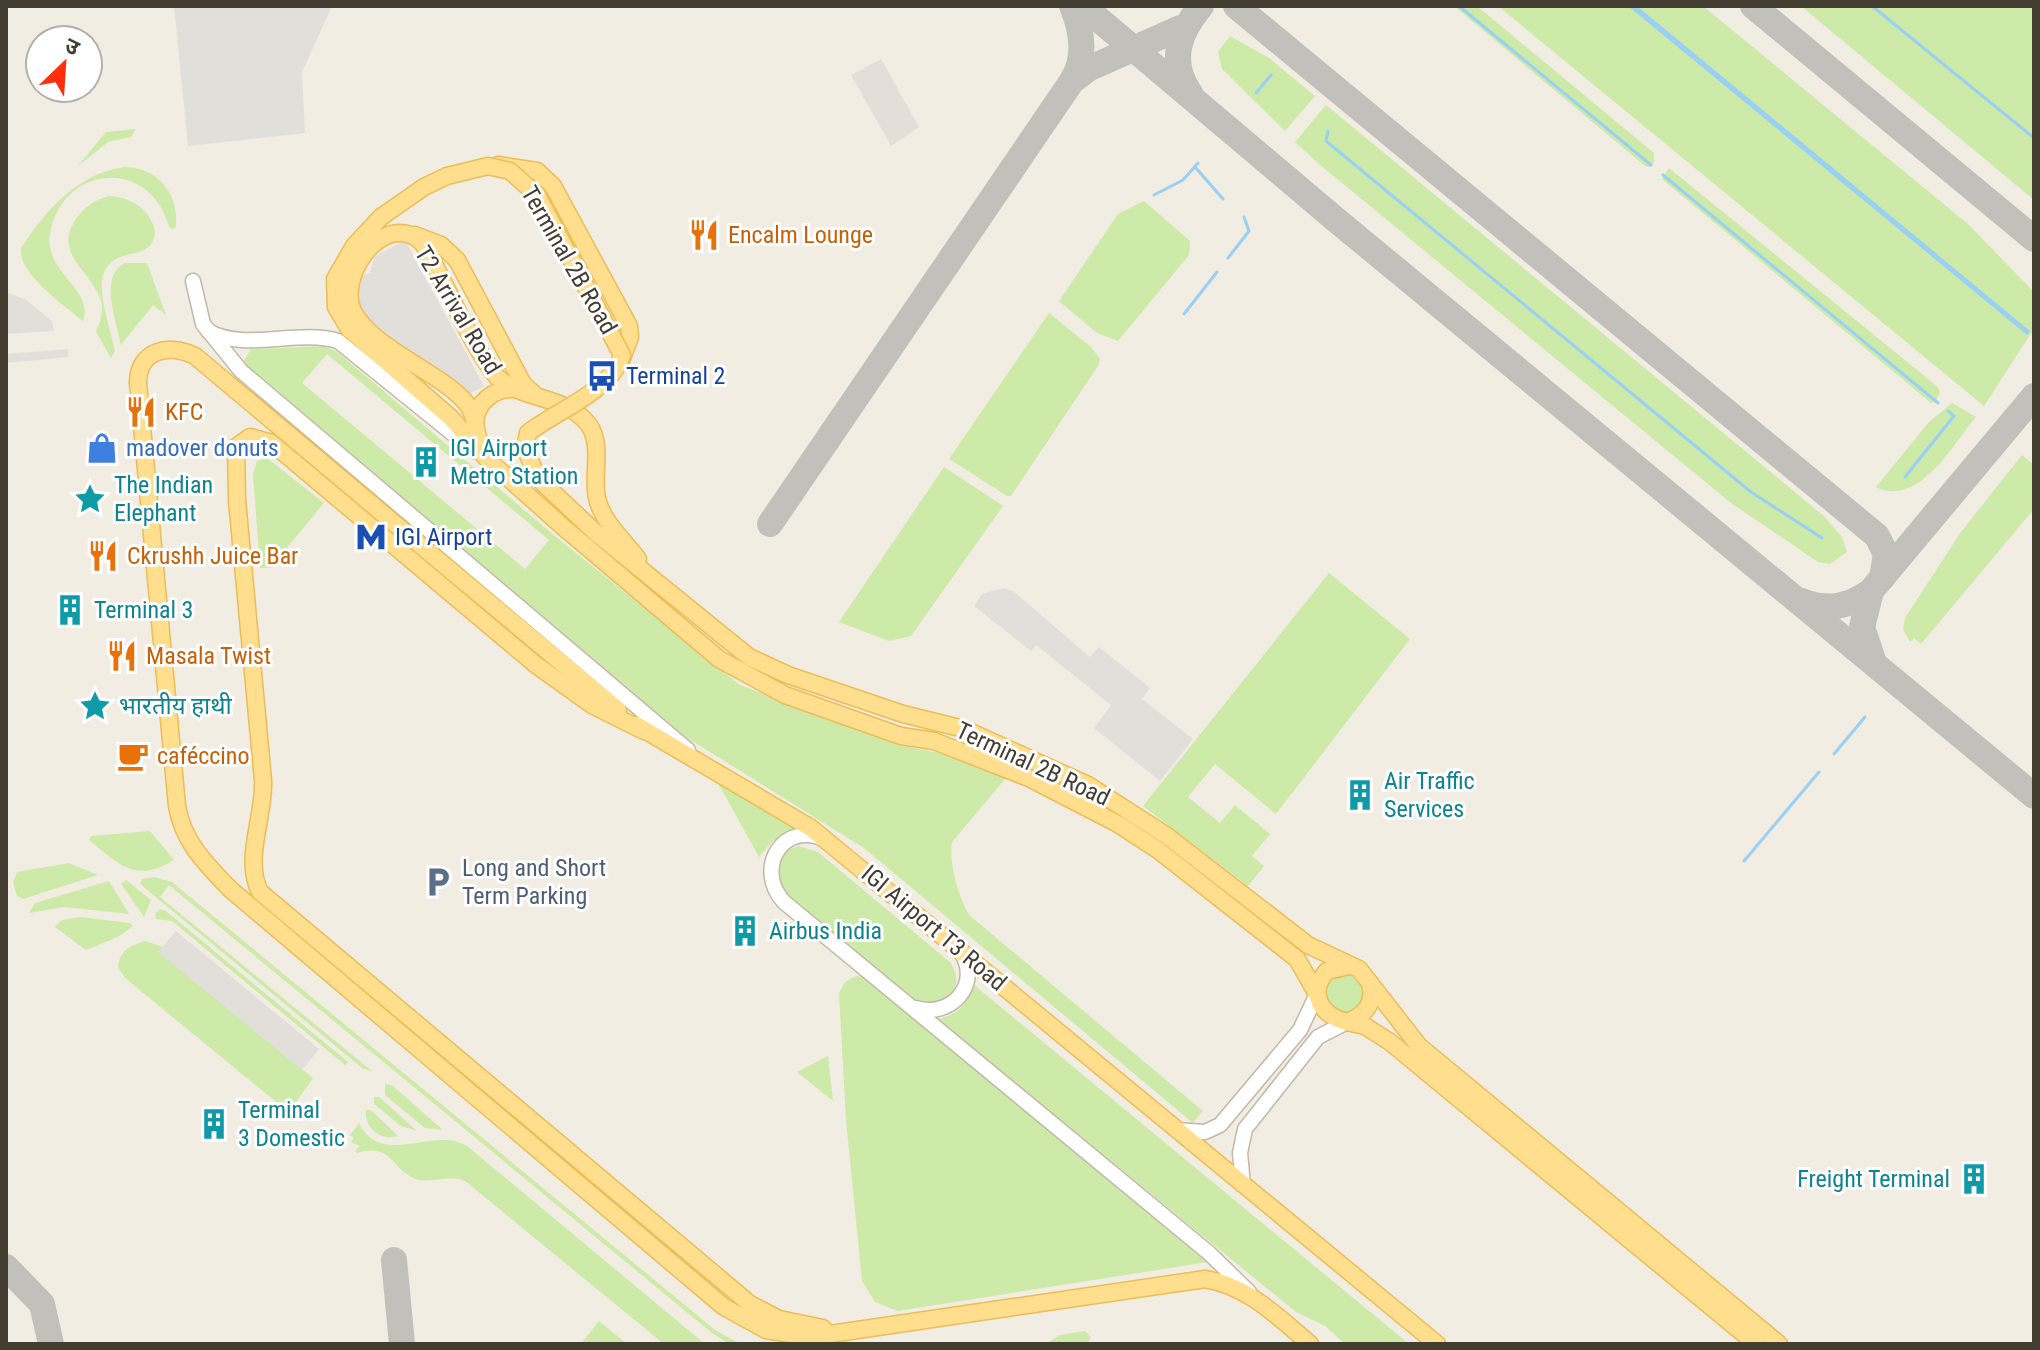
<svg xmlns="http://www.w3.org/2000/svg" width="2040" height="1350" font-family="'Roboto Condensed','Noto Sans Devanagari',sans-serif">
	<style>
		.industrial { fill: #e4ded8 }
		.green { fill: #cdeaa8; fill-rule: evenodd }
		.parking { fill: #e2dfdb }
		.water { fill: #99d0f4 }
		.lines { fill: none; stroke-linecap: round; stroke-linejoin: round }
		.stream { stroke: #99d0f4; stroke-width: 3 }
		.taxiway { stroke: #c2c0ba; stroke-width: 26 }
		.minor-casing { stroke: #c1b8a7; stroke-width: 17 }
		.major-casing { stroke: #eabd58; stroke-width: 19 }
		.minor { stroke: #fff; stroke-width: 14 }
		.major { stroke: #ffde8e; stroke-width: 16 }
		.major-bridge-casing { stroke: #eabd58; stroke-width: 19; stroke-linecap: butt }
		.major-bridge { stroke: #ffde8e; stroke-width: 16 }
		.labels { text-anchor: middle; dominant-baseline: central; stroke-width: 6; stroke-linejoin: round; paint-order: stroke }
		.food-label { font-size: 24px; fill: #c56008; stroke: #fff; text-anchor: start }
		.street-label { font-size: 24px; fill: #443d32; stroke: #fff }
		.transit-label { font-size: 24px; fill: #164399; stroke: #fff; text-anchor: start }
		.shop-label { font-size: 24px; fill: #366cbe; stroke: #fff; text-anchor: start }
		.culture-label { font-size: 24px; fill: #0d838f; stroke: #fff; text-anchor: start }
		.service-label { font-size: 24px; fill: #4e5e75; stroke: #fff; text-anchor: start }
	</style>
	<rect width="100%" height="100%" fill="#f2ede2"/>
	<polygon class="industrial" points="881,59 919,127 891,146 851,75"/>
	<g class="green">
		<polygon points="1454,6 1477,6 1654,153 1654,162 1650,167 1645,166"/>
		<polygon points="1498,6 1703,6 1737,34 1968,224 2034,292 2034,329 1984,406"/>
		<polygon points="1801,6 2034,6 2034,200"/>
		<polygon points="1230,36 1269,58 1315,96 1285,131 1222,69 1218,52"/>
		<polygon points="1326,105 1825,517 1842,537 1847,552 1830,564 1818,562 1731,503 1319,164 1295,142"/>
		<polygon points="136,129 131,137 108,142 78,166 106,132"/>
		<path d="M124 167C157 167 179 193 176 226L173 229 169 227C149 155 61 166 50 234 43 271 95 290 83 321 65 306 17 273 21 248 46 210 77 174 124 167Z"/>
		<polygon points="1669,168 1938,387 1940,393 1935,402 1931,403 1662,179"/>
		<path d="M109 196C131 197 150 209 155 231 153 266 113 242 103 276 98 296 111 330 115 351L111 358 96 332C100 322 104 312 101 301 93 273 54 255 74 222 83 208 94 200 109 196Z"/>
		<polygon points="1144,201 1190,241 1189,255 1118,341 1097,333 1059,301 1118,214"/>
		<path d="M125 263H147L166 315 153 305 121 345C117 322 98 276 125 263Z"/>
		<polygon points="1049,313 1091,347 1100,359 1098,366 1011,496 1007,496 949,459"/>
		<path d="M323 346 336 351 555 536 740 685 898 745 945 754 1006 778 952 842C949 866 958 894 969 915L1203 1111 1193 1123 864 848 686 737 243 362 251 349ZM327 354 549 540 525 569 302 383Z"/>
		<path d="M1952 403 1976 417C1952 445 1919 508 1876 487L1929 422Z"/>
		<polygon points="2022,455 2034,465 2034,509 1921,644 1914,638 1910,642 1903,629 1905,618 1961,532"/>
		<polygon points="267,458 324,503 270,568 260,568 253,474 257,461"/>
		<polygon points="944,467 1003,506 911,636 889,641 839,622"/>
		<polygon points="1329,573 1410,639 1276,814 1215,764 1188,797 1220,823 1235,805 1270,834 1252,856 1264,866 1248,886 1143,806"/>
		<polygon points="718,783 799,831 774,840 759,857"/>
		<path d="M150 831 174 860C135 884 119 864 89 840L91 836Z"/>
		<path d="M799 846 818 852 951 963C961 982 956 990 943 1005H921L911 1000 779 888 774 865 784 851Z"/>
		<polygon points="69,863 98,875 23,899 17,896 13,883 17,872"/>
		<polygon points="154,877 172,882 715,1330 740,1344 729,1344 712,1333 169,885 160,897 373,1072 362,1068 140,884 142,879"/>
		<polygon points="126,880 151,900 144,917 121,884"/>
		<polygon points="109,881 129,914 64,907 29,913 35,903"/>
		<polygon points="160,909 166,911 348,1062 345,1065 172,921 156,919 155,914"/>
		<polygon points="81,917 130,923 133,926 118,937 86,950 55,927 62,920"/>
		<path d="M145 941 163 947 159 952 313 1078 296 1102 281 1106 125 978 118 967C120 950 130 946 145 941Z"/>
		<polygon points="1351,972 1363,980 1365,1001 1348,1015 1329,1007 1324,987 1332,976"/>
		<polygon points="856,976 869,978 1208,1262 898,1311 875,1302 862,1281 846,1120 839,993 845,982"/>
		<path d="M973 984 1409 1344H1345L1325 1326 1296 1312 937 1019C958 1015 968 1004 973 984Z"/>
		<polygon points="828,1056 833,1101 797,1072"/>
		<polygon points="385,1084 393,1086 443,1130 425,1128 385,1095"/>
		<polygon points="374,1097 379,1097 417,1131 401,1126 374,1104"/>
		<path d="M366 1110H371L398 1136C381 1142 364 1128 366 1110Z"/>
		<path d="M359 1123C381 1169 434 1125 467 1146L705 1344H664L465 1181C448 1174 428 1185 413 1178 391 1167 391 1143 357 1153L355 1151 360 1146 351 1142 354 1138 350 1135Z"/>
		<polygon points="599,1321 627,1344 581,1344"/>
		<polygon points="1085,1331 1091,1337 1087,1344 1046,1344 1060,1335"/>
	</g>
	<g class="parking">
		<polygon points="174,6 332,6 302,72 305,133 188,146"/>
		<polygon points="405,240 484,386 468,395 394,340 368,319 356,302 357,276 370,273 374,257"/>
		<polygon points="8,293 25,299 52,321 54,331 6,334"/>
		<polygon points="68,349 68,357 6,363 6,354"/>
		<polygon points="1003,588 1013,591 1090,657 1099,647 1150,688 1142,699 1193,739 1160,781 1094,728 1111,705 1036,645 1031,651 974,606 982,594"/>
		<polygon points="176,931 319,1049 302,1070 158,952"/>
	</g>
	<polygon class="water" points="1628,6 1637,6 2030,331 2027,335"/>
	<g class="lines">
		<g class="stream">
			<polyline points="1459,6 1651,165"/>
			<polyline points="1872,6 2034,138"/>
			<polyline points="1256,93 1271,75"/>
			<polyline points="1328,131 1326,141 1751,492 1822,538"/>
			<polyline points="1195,167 1223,199"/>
			<polyline points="1663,175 1938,403"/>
			<polyline points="1154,195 1183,180 1198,163"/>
			<polyline points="1228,258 1249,231 1244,217"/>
			<polyline points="1184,314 1217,272"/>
			<polyline points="1905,477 1954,416 1948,411"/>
			<polyline points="1834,754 1865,717"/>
			<polyline points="1744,861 1819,772"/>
		</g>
		<g class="taxiway">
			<path d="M1072 6C1082 30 1087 57 1072 81"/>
			<polyline points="1083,6 1335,219 2034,796"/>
			<polyline points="1236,6 1877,536 1886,554 1882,578"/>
			<polyline points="1753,6 2034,239"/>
			<path d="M1190 93C1168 62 1179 32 1201 6"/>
			<polyline points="770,524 1072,81 1088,69 1180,28"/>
			<polyline points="1871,591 1862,627 1873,660"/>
			<path d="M1802 601C1827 611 1849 607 1871 591L2034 396"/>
			<polyline points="394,1260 402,1344"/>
			<polyline points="6,1267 42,1304 51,1344"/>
		</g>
		<defs>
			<g id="minor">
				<polyline points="193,281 203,324 241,371 688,750"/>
				<path d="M208 331C245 352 297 329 338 341L474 451"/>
				<path d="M826 840C784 819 753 868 784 902L1209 1253 1249 1292"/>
				<path d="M916 1008C951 1019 983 983 960 951"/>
				<polyline points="1176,1130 1205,1132 1220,1125 1300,1030 1317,994"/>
				<polyline points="1243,1185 1240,1153 1245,1129 1318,1037 1347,1022"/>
			</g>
			<g id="major">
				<polyline points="498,165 537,171 553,186 629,326 630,337 621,361"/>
				<polyline points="381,217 354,246 335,279 336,307 349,329 451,418 488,460 562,526 719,659 785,695 901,736 934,741 1029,778 1118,824 1158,850 1297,959 1317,994"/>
				<polyline points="415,235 441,245 457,260 523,384 534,394"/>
				<path d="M138 383 177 806C183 842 206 864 230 889L724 1307 766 1330 810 1337 1205 1279C1248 1286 1278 1317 1310 1344"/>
				<path d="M475 422C477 402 494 388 514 389"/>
				<path d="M482 450C475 435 477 416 467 404 441 372 372 349 353 311 337 278 380 213 418 239 427 246 432 260 437 270 456 305 472 346 497 377 522 401 567 395 589 425 603 446 592 475 597 498 602 521 624 541 638 559"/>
				<polyline points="534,470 543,483 596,533 749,657 788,675 903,714 964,729 1088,785 1167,836 1308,945 1359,969 1419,1046 1779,1344"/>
				<polyline points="413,539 618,710"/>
				<polyline points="636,725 811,828 1437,1344"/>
				<path d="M644 731 592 705 536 665 272 443 250 437 236 447 237 500 263 780C265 816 243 859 260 892L750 1304 779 1319 823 1328"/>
				<path d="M1349 966 1327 971C1307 993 1321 1016 1347 1022 1366 1015 1375 1003 1370 983"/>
				<polyline points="1347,1022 1365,1026 1390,1042 1756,1344"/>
			</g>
		</defs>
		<use href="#minor" class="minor-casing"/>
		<use href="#major" class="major-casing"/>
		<use href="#minor" class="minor"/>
		<use href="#major" class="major"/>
		<defs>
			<g id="major-bridge">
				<path d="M381 217 424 187 447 176 488 166 510 171 537 195 622 355C612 391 554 412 528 433L525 447 534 470"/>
				<path d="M138 383C138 350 169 343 195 356L413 539"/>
			</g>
		</defs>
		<use href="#major-bridge" class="major-bridge-casing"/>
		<use href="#major-bridge" class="major-bridge"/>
	</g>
	<defs>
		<symbol id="restaurant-bare" viewBox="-9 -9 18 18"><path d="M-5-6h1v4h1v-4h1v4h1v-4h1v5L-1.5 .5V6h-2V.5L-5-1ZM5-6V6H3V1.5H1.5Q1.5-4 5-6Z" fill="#e8710a" stroke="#fff" stroke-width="2.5" paint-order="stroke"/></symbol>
		<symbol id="bus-bare" viewBox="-9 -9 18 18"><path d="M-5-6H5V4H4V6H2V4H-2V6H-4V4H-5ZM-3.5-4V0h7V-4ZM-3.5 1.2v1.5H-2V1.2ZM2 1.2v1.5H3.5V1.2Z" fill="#1a4fb4" stroke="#fff" stroke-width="2.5" paint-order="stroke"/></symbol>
		<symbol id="shop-bare" viewBox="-9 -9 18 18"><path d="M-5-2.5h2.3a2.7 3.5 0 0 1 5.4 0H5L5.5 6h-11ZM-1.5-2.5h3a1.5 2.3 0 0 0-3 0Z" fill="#3f7fe0" stroke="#fff" stroke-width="2.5" paint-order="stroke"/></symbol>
		<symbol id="building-bare" viewBox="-9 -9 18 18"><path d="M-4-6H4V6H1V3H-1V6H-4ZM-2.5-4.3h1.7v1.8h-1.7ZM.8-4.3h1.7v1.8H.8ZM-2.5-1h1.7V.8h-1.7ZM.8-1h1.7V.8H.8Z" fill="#0f9aa8" stroke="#fff" stroke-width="2.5" paint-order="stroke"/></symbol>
		<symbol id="sight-bare" viewBox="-9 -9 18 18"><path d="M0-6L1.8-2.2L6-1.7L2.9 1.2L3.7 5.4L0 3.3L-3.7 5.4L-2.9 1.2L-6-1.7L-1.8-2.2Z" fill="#0f9aa8" stroke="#fff" stroke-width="2.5" paint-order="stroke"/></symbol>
		<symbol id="metro-bare" viewBox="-9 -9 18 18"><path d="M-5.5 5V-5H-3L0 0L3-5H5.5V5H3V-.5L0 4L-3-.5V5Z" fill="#1a4fb4" stroke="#fff" stroke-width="2.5" paint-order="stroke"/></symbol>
		<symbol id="cafe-bare" viewBox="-9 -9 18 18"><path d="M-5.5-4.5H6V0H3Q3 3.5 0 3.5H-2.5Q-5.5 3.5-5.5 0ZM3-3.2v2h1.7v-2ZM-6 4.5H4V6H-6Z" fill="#e8710a" stroke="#fff" stroke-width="2.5" paint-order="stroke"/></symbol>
		<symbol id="parking-bare" viewBox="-9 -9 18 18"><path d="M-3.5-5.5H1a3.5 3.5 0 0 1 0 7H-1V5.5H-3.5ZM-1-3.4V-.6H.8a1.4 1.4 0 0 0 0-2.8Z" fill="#5c6f8a" stroke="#fff" stroke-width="2.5" paint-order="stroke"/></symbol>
	</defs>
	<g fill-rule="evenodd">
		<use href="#restaurant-bare" x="682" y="213" width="44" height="44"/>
		<use href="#bus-bare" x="580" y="354" width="44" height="44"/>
		<use href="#restaurant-bare" x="119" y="390" width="44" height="44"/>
		<use href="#shop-bare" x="80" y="426" width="44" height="44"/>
		<use href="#building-bare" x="404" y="440" width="44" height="44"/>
		<use href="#sight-bare" x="68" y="477" width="44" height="44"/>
		<use href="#metro-bare" x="349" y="515" width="44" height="44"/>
		<use href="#restaurant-bare" x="81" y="534" width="44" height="44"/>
		<use href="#building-bare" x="48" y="588" width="44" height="44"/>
		<use href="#restaurant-bare" x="100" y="634" width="44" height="44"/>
		<use href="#sight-bare" x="73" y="684" width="44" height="44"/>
		<use href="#cafe-bare" x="111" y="734" width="44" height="44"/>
		<use href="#building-bare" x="1338" y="773" width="44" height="44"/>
		<use href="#parking-bare" x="416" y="860" width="44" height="44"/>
		<use href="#building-bare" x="723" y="909" width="44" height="44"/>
		<use href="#building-bare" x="192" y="1102" width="44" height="44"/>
		<use href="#building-bare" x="1952" y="1157" width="44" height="44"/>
	</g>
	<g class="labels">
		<g class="food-label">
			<text x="728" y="235">Encalm Lounge</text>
			<text x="165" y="412">KFC</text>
			<text x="127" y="556">Ckrushh Juice Bar</text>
			<text x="146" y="656">Masala Twist</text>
			<text x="157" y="756">caféccino</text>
		</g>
		<g class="street-label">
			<text transform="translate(569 260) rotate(60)">Terminal 2B Road</text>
			<text transform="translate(458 310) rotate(59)">T2 Arrival Road</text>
			<text transform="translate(1033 764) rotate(25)">Terminal 2B Road</text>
			<text transform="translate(934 928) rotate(40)">IGI Airport T3 Road</text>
		</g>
		<g class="transit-label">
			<text x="626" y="376">Terminal 2</text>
			<text x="395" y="537">IGI Airport</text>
		</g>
		<g class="shop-label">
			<text x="126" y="448">madover donuts</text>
		</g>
		<g class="culture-label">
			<text x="450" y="448">IGI Airport<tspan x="450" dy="28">Metro Station</tspan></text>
			<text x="114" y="485">The Indian<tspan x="114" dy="28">Elephant</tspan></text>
			<text x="94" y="610">Terminal 3</text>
			<text x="119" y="706">भारतीय हाथी</text>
			<text x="1384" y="781">Air Traffic<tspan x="1384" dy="28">Services</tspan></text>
			<text x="769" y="931">Airbus India</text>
			<text x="238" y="1110">Terminal<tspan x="238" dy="28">3 Domestic</tspan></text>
			<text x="1950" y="1179" text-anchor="end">Freight Terminal</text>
		</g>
		<g class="service-label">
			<text x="462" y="868">Long and Short<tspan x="462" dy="28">Term Parking</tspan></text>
		</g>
	</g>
	<rect width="2040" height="1350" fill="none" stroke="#443d32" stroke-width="16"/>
	<g transform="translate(64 64) rotate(25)"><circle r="38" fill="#ffffff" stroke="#b4b1ad" stroke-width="2"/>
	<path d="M0-6L14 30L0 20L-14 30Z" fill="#ff2e0c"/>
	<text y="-12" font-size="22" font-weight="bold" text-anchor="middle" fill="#443d32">उ</text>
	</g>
</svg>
